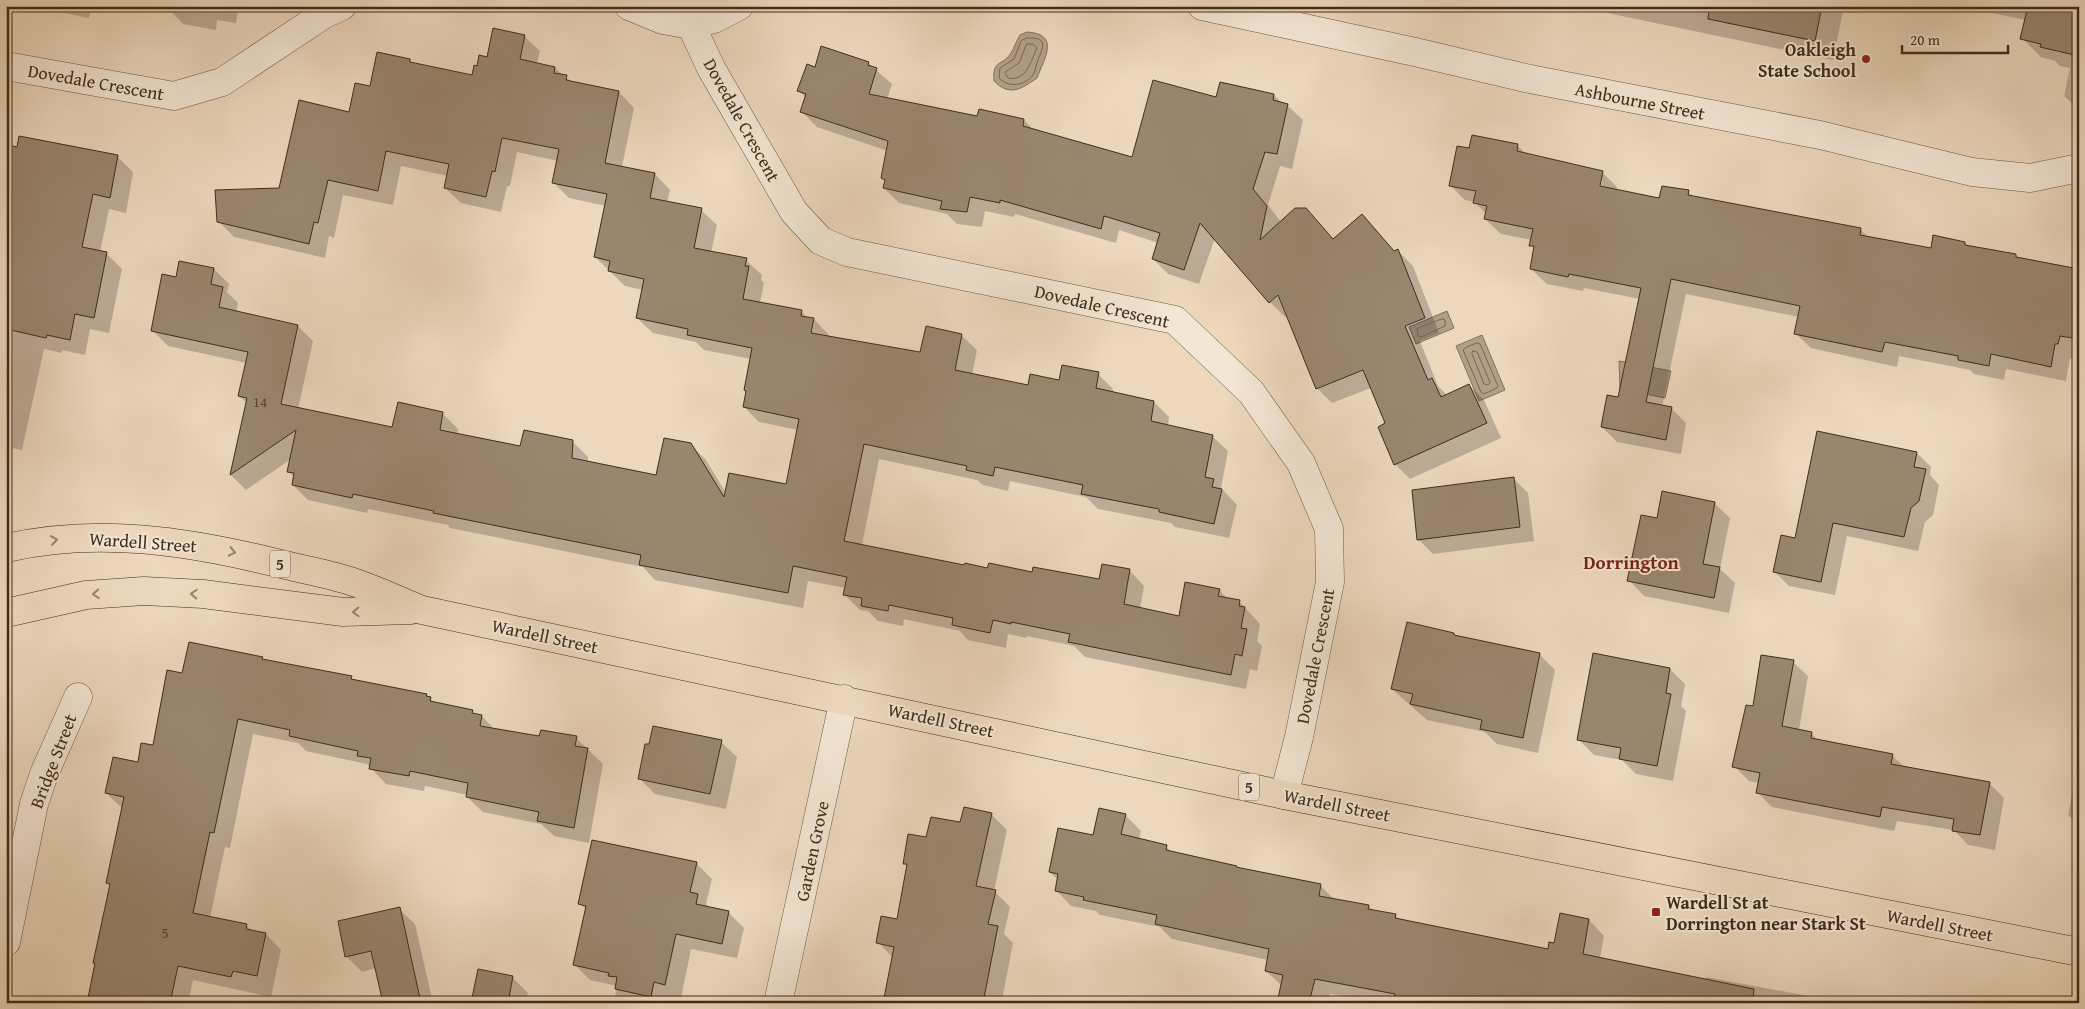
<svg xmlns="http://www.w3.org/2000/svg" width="2085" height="1009" font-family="'Gentium Book Plus',serif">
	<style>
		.water { fill: #b29e86; stroke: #84715b }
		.shadow { fill: #0003; fill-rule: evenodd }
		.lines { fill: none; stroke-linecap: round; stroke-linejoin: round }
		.shore { stroke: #796650; stroke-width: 1 }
		.building { fill: #9a866f; stroke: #402d1a }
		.minor-casing { stroke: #6b5843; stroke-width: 29 }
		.trunk-casing { stroke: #402d1a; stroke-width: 29 }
		.minor { stroke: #f3e6d4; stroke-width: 28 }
		.trunk { stroke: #edd8bd; stroke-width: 28 }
		.oneway { stroke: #96826c }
		.poi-dot { fill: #8f2418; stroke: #f3e6d4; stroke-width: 2 }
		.labels { text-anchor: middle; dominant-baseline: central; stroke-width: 4; stroke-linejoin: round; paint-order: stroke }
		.number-label { font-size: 15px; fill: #56432f }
		.shield { fill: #f3e6d4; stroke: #766452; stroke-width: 1 }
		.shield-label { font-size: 16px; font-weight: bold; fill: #402d1a }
		.poi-label { font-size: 18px; font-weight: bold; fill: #402d1a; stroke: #f3e6d4; text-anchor: end }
		.street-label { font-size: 18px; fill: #402d1a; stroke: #f3e6d4 }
		.neighbourhood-label { font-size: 19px; font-weight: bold; fill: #7a1f14; stroke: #f3e6d4 }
	</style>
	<rect width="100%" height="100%" fill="#edd8bd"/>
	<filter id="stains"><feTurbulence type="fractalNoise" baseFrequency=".004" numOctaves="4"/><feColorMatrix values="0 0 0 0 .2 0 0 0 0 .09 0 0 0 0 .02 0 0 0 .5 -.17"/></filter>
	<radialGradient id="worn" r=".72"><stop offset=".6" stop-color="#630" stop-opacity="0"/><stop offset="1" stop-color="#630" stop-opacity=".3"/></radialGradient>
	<g class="water">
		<path d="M1027 32C1061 34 1044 59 1037 78 1021 89 1010 97 994 81 992 59 1002 67 1011 53 1015 47 1016 41 1020 35Z"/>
		<polygon points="1447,311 1454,328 1416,344 1409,327"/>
		<polygon points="1482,335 1505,390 1479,401 1456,346"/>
		<polygon points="1619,361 1671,371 1665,398 1620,389"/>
	</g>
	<g class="shadow">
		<polygon points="49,6 92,6 89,18 54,11"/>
		<polygon points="168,6 239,6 236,23 217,20 216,30 183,24 168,8"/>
		<polygon points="1589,6 1844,6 1833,60 1593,10"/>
		<polygon points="1956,6 2079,6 2079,105 2072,103 2064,96 2070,68 2060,66 2055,61 2041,57 2022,38 2026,20"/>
		<polygon points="524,36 540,51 537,64 555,68 573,83 619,92 634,108 622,167 655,174 670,190 667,203 701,210 717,225 711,253 746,260 762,275 761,280 764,283 760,303 801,311 808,318 814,319 829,335 829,337 921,354 961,335 977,350 972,375 1029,387 1098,374 1113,389 1113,393 1154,402 1169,417 1168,426 1212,436 1228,451 1221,488 1237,505 1229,538 1175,527 1171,523 1098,509 1086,497 1010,481 1008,491 983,485 977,480 879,459 862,545 965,566 1099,581 1129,570 1144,586 1140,609 1180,617 1219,590 1228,599 1239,601 1260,624 1257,641 1262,646 1257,671 1250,669 1246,689 1085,657 1074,646 1027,636 1026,638 1008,634 1006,648 968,640 960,631 904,619 903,626 878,621 868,611 860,610 844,594 846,588 808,581 803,608 655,580 643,567 450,528 448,525 368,509 367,513 308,500 293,485 295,478 289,472 291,459 246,490 231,475 247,403 239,396 247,363 168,346 152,330 177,278 214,269 229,284 227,292 238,303 236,312 298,326 313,341 298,409 393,429 442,413 458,429 457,434 521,448 573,442 588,457 588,462 657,476 690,444 706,460 726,493 787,486 798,430 759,422 744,407 751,359 704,350 696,342 653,333 637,318 643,290 625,286 595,257 606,206 569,198 554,183 558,161 517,152 510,186 507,186 501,212 461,203 445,188 448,176 401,166 393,205 343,195 334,238 329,236 325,258 234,237 218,221 280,189 350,113 371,87 410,60 414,64 473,76 478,67 488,58"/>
		<polygon points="868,63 892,84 887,99 978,118 1024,120 1035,131 1132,158 1217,98 1274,95 1283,104 1287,105 1303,120 1292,169 1280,166 1268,205 1281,222 1321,225 1334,240 1362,216 1395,252 1398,251 1413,266 1439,333 1420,341 1438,386 1447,395 1469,385 1484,400 1501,438 1410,479 1395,464 1387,424 1371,388 1332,403 1317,388 1288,315 1285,317 1270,302 1215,238 1199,284 1168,274 1153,259 1158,243 1119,230 1116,243 1015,214 1014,217 985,211 982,227 957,224 947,214 899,203 884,188 886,182 882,178 888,151 817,127 802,112 806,98 799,91 816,68"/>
		<polygon points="20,137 118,157 133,172 126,213 109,209 100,252 107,254 122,269 109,333 90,329 85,355 62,350 62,353 44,349 22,450 6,447 6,149 18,148"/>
		<path d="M1517 145 1527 155 1602 172 1617 187V190L1660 199 1688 192 1694 197 1860 229 1869 238 1932 250 1965 243 1969 247 2016 256 2019 259 2079 271V351L2074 350 2073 359 2070 358 2066 381 2006 369 2004 380 1974 374 1970 370 1899 356 1897 367 1811 348 1795 333 1799 317 1686 294 1662 407 1671 408 1686 423 1681 454 1617 442 1602 427 1619 398 1640 299 1584 288 1583 291 1547 284 1531 269 1535 250 1531 245 1532 240 1501 234 1485 219 1486 214 1475 202 1465 200 1450 185 1470 150ZM1599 181H1602L1600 192Z"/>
		<polygon points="1917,453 1931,467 1930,475 1939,485 1933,515 1925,522 1918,551 1847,536 1835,595 1789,586 1775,572 1796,539"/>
		<polygon points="1514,479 1528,493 1534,541 1433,554 1418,539"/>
		<polygon points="1714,503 1730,518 1720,569 1735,583 1729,613 1644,596 1629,580 1658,519"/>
		<polygon points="1453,634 1457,637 1539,654 1555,670 1538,753 1497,744 1485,732 1427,720 1392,689"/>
		<polygon points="262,658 264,661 351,678 355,681 426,695 436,704 472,711 477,715 482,716 495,730 540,738 576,738 603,764 589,843 554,836 541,824 483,812 467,797 468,795 425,786 424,791 386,784 367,764 306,751 298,743 253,734 230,848 225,847 210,918 246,925 252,931 266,934 281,950 271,997 193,980 188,1003 89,1003 111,887 107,883 122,808 106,793 139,763 154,747 183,675"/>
		<polygon points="1793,662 1808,676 1799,730 1811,733 1819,741 1892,755 1905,768 1989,783 2004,798 1995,850 1968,845 1954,830 1897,821 1894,831 1772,807 1757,792 1759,783 1749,781 1734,766 1754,708"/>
		<polygon points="1670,669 1685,684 1681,706 1686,711 1673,781 1636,774 1622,760 1594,755 1579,740"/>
		<polygon points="721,742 737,757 726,809 655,794 639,778"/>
		<polygon points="2077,771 2079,771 2079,826 2068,815"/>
		<polygon points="991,814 1007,830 994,891 1010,907 1004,934 1013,943 1002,1000 983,996 893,958 878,942 898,921 908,867 904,863 927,838"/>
		<polygon points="1125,815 1141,831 1139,840 1166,847 1172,852 1236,867 1238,869 1320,885 1335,900 1369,906 1373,911 1395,915 1401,921 1549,950 1555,944 1561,914 1589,920 1604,936 1600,958 1705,981 1706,977 1803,995 1810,1003 1378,1003 1330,994 1328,1003 1278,1003 1282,986 1266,971 1268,960 1172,939 1160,927 1100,915 1096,911 1071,906 1056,890 1058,880 1050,872 1094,836"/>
		<polygon points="696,863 712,879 706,904 711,909 728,912 744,928 737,958 691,949 680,1003 614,1003 617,986 590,980 575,965 587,910 580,904"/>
		<polygon points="399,909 415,924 433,1003 384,1003 376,968 362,972 346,956"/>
		<polygon points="479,970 513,978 528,993 526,1003 472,1003"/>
	</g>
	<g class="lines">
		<g class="shore">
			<path d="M1027 38C1049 37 1043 47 1038 60 1036 64 1036 70 1033 75 1025 86 1008 88 999 78L1000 68 1014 59 1021 41Z"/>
			<path d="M1027 44H1033L1037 48C1031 61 1026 82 1008 78L1005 72 1019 63Z"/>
			<polygon points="1442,319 1445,320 1445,326 1421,337 1418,336 1417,329"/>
			<polygon points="1477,343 1480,344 1498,386 1497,388 1484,394 1481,392 1463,350 1465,348"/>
			<polygon points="1473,351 1477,352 1490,382 1488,385 1484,384 1472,354"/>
		</g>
	</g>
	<g class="building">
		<polygon points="1709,6 1822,6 1815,41 1708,19"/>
		<polygon points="2028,6 2079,6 2079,56 2040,47 2041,44 2020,39"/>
		<polygon points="493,28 525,35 520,59 555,67 554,73 567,75 566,80 619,91 605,163 655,173 650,198 702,208 694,248 747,258 745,266 749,266 743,299 802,310 801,316 814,318 811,333 920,352 926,326 962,334 955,370 1028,385 1030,374 1059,380 1062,365 1099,372 1096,388 1154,401 1151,421 1213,435 1205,477 1214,479 1212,487 1222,489 1214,524 1159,512 1159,509 1081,494 1083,485 995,467 993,476 966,470 967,466 864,444 844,541 964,565 965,563 987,568 989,563 1032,572 1033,567 1099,579 1102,564 1130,569 1124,604 1179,616 1185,582 1220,589 1218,596 1240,600 1239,606 1245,607 1241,628 1247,629 1242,656 1235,654 1231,675 1068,642 1070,634 1011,622 1011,624 993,620 990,633 952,625 953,618 889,605 888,611 861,606 862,598 843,595 847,577 793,566 788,593 639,565 641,555 433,513 434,511 353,494 352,498 292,485 294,473 287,472 296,430 230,475 247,398 238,396 248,352 151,331 162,274 176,277 179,261 214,268 211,284 223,287 219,307 298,325 281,404 392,427 398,402 443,412 440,430 520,446 524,430 573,440 572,458 656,475 664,438 691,443 724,497 729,473 786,484 799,419 743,407 746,391 744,390 752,348 687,335 688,329 636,318 644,279 608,271 610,261 594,257 607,194 552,183 559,149 502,138 495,172 492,171 486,197 444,188 449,164 386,151 378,191 328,180 318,223 314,222 309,244 217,222 215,190 279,188 299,100 349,112 355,83 370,86 377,52 410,59 410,62 472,75 474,65 477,66 479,55 487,57"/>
		<polygon points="821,46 869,62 868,65 877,68 869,94 977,116 979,109 1024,119 1023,126 1132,157 1153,80 1216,97 1220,82 1274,94 1273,100 1288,104 1277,154 1265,152 1253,189 1267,206 1260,240 1295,208 1306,208 1333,239 1362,214 1394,251 1398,249 1425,318 1405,326 1428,380 1432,378 1441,397 1469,384 1487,423 1394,465 1378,427 1385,423 1363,370 1316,389 1278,295 1269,303 1200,223 1184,270 1152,259 1160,233 1104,216 1101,229 1000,200 1000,203 970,197 967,212 940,209 942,201 883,188 885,180 881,178 888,141 800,112 806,94 797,91 807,64 815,67"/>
		<polygon points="1472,135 1518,144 1517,151 1603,171 1600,186 1659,198 1662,186 1689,190 1688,195 1861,228 1860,235 1931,248 1933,235 1965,242 1965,245 2016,254 2016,257 2079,269 2079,339 2060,336 2058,344 2055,344 2051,367 1991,354 1989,366 1958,360 1958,356 1885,342 1882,352 1794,334 1800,306 1671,279 1646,402 1672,407 1666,440 1601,427 1607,395 1618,397 1641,288 1569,274 1568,277 1530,269 1534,246 1529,246 1533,229 1484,219 1487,206 1473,203 1476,191 1449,186 1457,146 1469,148"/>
		<polygon points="19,136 118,155 110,198 93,194 82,247 107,252 94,318 75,314 70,340 47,335 46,338 6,329 6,144 17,147"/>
		<polygon points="1817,431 1917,452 1914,467 1926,469 1919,501 1911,508 1904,537 1833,523 1821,582 1773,572 1781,535 1795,538"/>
		<polygon points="1514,477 1520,527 1417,540 1412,490"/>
		<polygon points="1662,491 1715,502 1703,564 1720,567 1714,598 1627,581 1641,515 1657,518"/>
		<polygon points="1407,622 1454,633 1454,635 1540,653 1523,738 1480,729 1482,720 1410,704 1413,694 1391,689"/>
		<polygon points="189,642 263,657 262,659 352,676 351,679 427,694 426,696 431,697 430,701 473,710 472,713 482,715 480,726 539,736 541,730 577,736 575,746 588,748 574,828 537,821 539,812 466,797 468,783 410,771 409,776 369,769 371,758 357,756 358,751 289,736 290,730 238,719 214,833 210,832 193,913 247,924 246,929 266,933 257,976 233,971 231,977 178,966 170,1003 87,1003 95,963 93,963 110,884 106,883 124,797 105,793 113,757 138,762 141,743 153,745 167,670 182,673"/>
		<polygon points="1593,653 1670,668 1666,693 1671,694 1657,766 1619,759 1621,748 1577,740"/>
		<polygon points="1761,655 1794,660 1782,726 1812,732 1811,738 1893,754 1891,764 1990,782 1980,835 1952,831 1954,819 1882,807 1880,817 1756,793 1760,773 1732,767 1746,705 1753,706"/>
		<polygon points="653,726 722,740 710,794 638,779 645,744 649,744"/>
		<polygon points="964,807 992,813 976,886 996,890 988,924 998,926 983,1003 883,1003 894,947 876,943 881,916 897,919 907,864 903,864 908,834 926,837 931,817 960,822"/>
		<polygon points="1099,808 1126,814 1121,834 1167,845 1166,850 1237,866 1236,867 1321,884 1319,896 1369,905 1368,909 1396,914 1395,918 1548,949 1549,942 1554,943 1560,913 1589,919 1583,954 1754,989 1753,1003 1416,1003 1394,999 1395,994 1315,979 1309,1003 1277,1003 1283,975 1265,971 1269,949 1155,924 1157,915 1083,900 1084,897 1055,891 1058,874 1049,872 1058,828 1093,835"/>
		<polygon points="592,840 697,862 690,892 698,894 696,904 729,911 722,944 676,934 665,985 654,982 651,997 615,989 617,977 608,976 609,973 573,965 586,906 578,904"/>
		<polygon points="400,907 421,1003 383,1003 371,951 345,957 338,921"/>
		<polygon points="478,969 513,976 508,1003 471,1003"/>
	</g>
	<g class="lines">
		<defs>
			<g id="minor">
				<polyline points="629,6 663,20 691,25 711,68 794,212 821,241 847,252 1175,320 1251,392 1301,463 1329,529 1330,582 1299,737 1284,795"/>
				<polyline points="1202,6 1415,52 1530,79 1820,135 1972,172 2030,178 2079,168"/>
				<polyline points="691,25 714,19 739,6"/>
				<polyline points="6,66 174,96 222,82 323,15 342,6"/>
				<polyline points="6,942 34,804 44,774 78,697"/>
				<polyline points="778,1003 844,699"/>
			</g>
			<g id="trunk">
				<path d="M6 548C98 527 187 541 277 563 300 569 325 573 347 580 373 588 397 600 422 610L1284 795 2079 952"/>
				<polyline points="6,613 86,595 144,591 203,594 343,612 411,610"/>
			</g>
		</defs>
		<use href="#minor" class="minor-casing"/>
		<use href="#trunk" class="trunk-casing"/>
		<use href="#minor" class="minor"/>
		<use href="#trunk" class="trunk"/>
	</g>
	<defs><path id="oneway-chevron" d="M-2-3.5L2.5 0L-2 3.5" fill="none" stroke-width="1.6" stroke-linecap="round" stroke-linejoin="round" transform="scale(1.25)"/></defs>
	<g class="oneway">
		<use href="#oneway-chevron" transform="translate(54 540) rotate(-8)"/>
		<use href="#oneway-chevron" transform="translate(232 552) rotate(13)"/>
		<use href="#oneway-chevron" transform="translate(96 594) rotate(176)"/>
		<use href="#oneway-chevron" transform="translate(194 594) rotate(-177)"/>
		<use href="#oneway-chevron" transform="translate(356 612) rotate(178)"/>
	</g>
	<g class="poi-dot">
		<circle cx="1866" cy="59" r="5"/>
		<rect x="1651" y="907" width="10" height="10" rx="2.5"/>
	</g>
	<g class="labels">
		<g class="number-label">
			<text x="260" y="401">14</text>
			<text x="165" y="932">5</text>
		</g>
		<g class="shield">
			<rect x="270" y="550.5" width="20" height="27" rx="4"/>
			<rect x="1239" y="773.5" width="20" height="27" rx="4"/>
		</g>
		<g class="shield-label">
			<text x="280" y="564">5</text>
			<text x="1249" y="787">5</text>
		</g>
		<g class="poi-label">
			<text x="1856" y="49">Oakleigh<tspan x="1856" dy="21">State School</tspan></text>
			<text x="1666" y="902" text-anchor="start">Wardell St at<tspan x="1666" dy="21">Dorrington near Stark St</tspan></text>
		</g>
		<g class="street-label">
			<text transform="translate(96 82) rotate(10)">Dovedale Crescent</text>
			<text transform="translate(1640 101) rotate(11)">Ashbourne Street</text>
			<text transform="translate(742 120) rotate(61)">Dovedale Crescent</text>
			<text transform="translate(1102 306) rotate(13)">Dovedale Crescent</text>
			<text transform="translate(143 542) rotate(4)">Wardell Street</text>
			<text transform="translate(545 636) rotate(12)">Wardell Street</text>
			<text transform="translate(1315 656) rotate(-79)">Dovedale Crescent</text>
			<text transform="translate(941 720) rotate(12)">Wardell Street</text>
			<text transform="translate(53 761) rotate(-69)">Bridge Street</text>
			<text transform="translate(1337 805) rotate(11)">Wardell Street</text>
			<text transform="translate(812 851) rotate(-78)">Garden Grove</text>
			<text transform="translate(1940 925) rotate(11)">Wardell Street</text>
		</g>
		<g class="neighbourhood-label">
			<text x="1631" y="562">Dorrington</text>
		</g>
	</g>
	<rect width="2085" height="1009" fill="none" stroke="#edd8bd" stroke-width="25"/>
	<rect x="8" y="8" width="2070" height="994" fill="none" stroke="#402d1a" stroke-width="2.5"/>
	<rect x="12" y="12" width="2060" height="984" fill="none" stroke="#402d1a"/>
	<path d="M1902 45v8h106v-8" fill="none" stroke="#402d1a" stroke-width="2.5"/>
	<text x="1910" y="45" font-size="15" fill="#402d1a" stroke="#f3e6d4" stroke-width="4" paint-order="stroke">20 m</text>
	<rect width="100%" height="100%" filter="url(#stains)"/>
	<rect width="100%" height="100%" fill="url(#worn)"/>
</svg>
